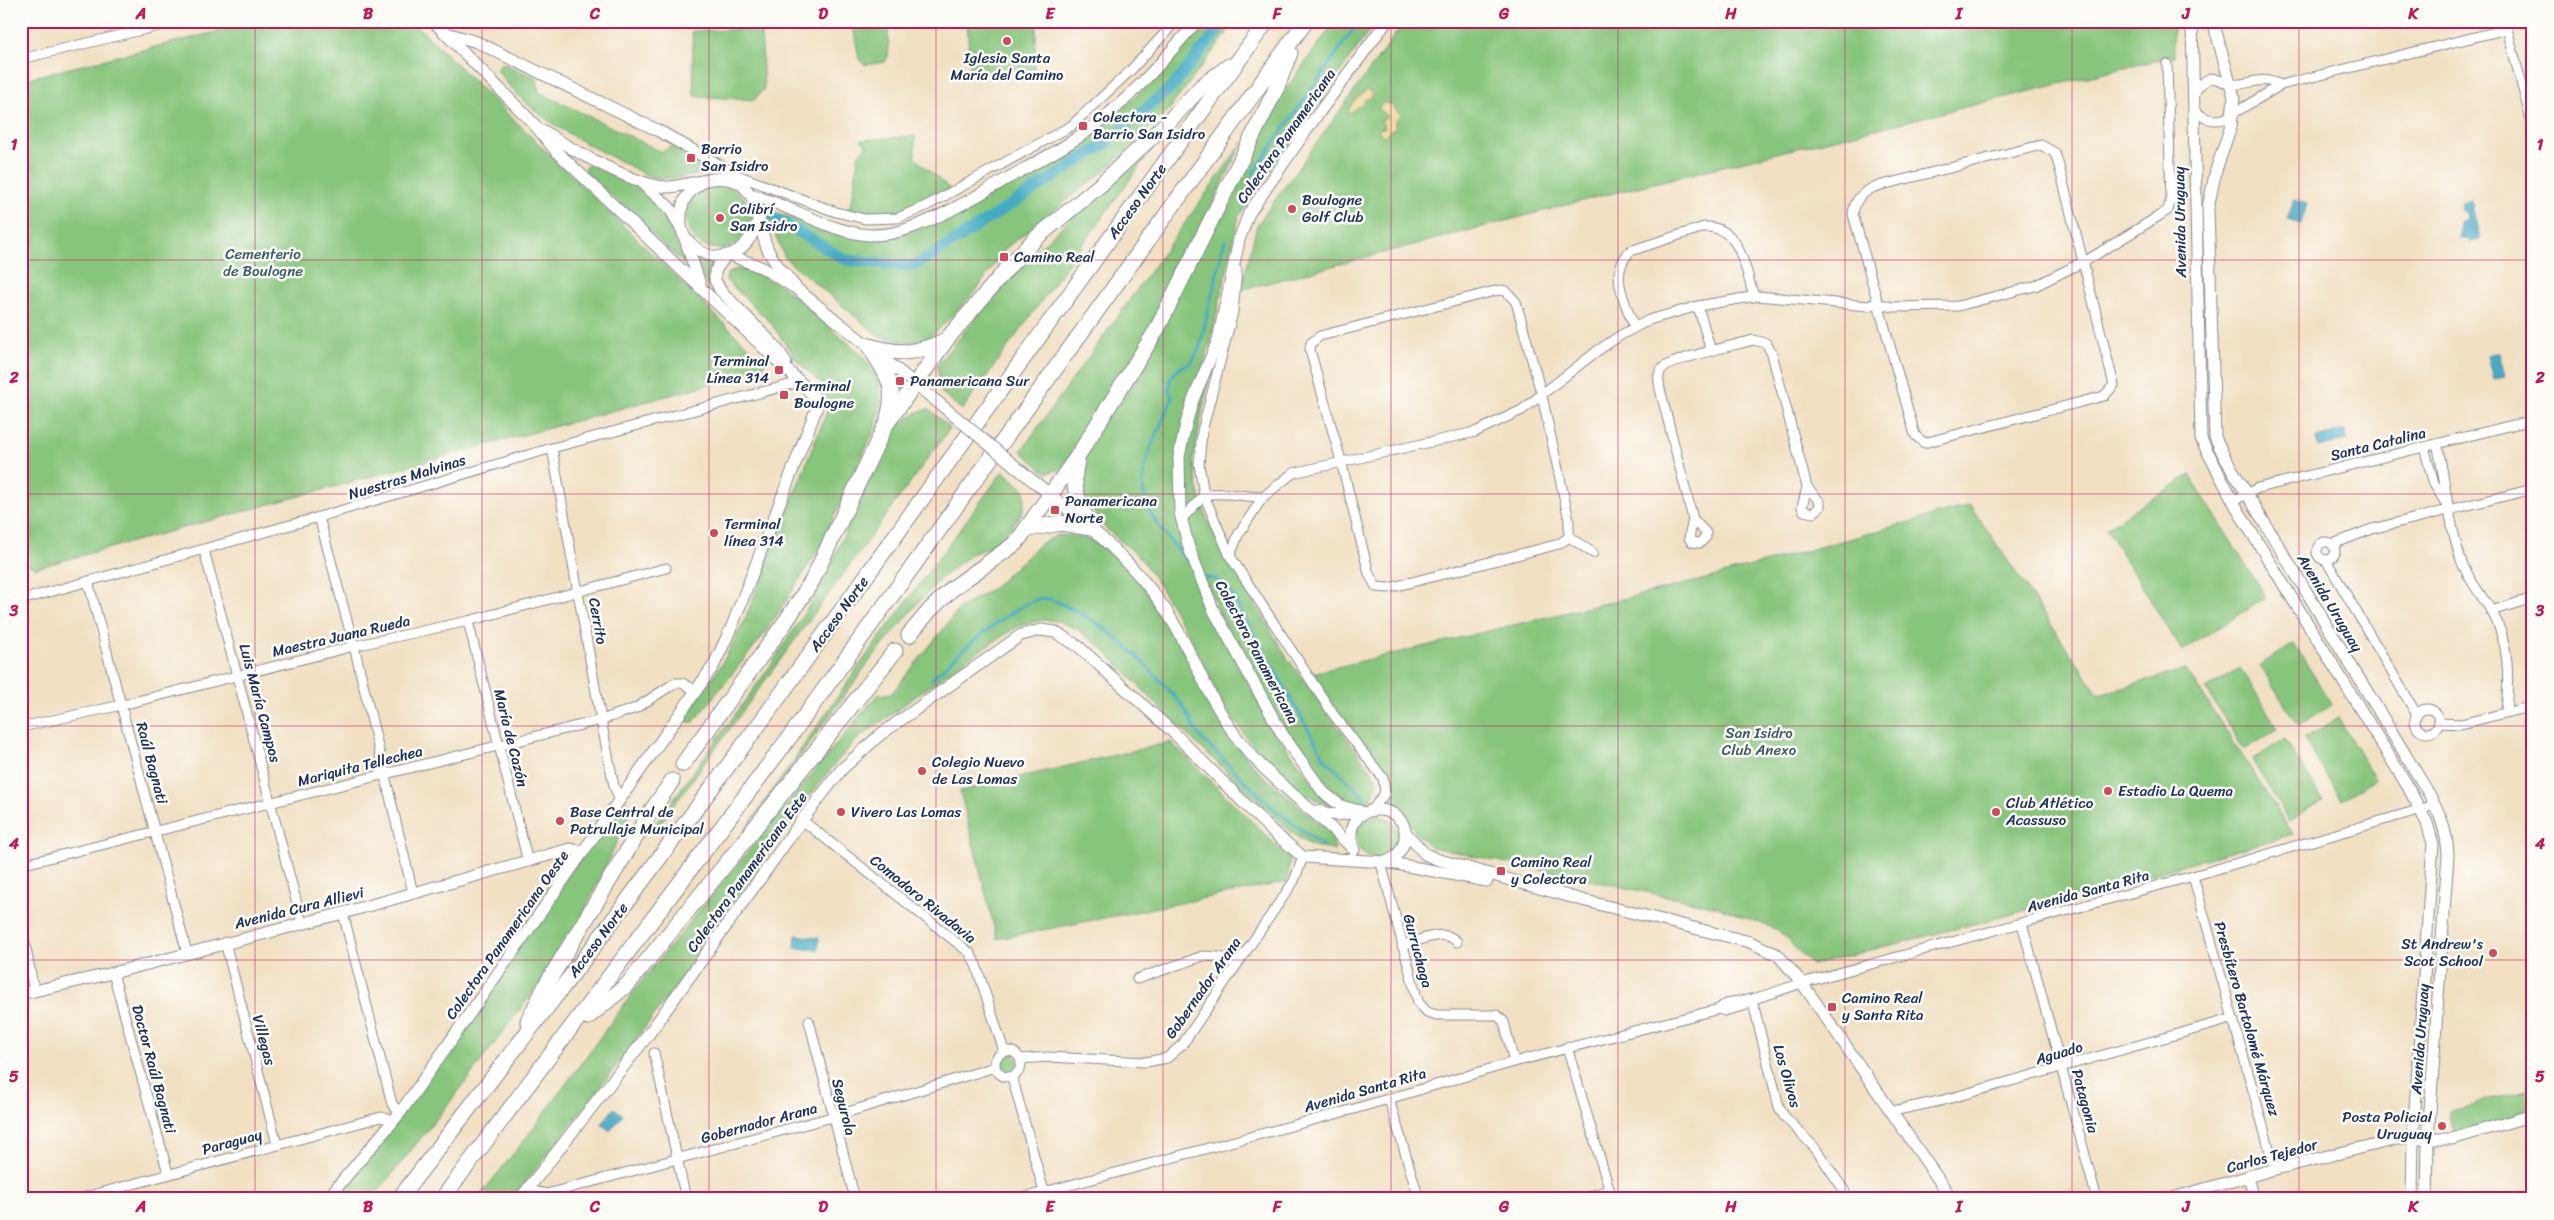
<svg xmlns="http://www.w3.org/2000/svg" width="2554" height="1220" font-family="Sriracha,sans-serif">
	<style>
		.green { fill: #87c57b; stroke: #517a6c }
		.sand { fill: #eeda9e; stroke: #84847e }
		.water { fill: #45abc5; stroke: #306d92 }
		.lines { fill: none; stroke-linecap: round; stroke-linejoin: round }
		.stream { stroke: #45abc5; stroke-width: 3 }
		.canal { stroke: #45abc5; stroke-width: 11 }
		.street-casing { stroke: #868890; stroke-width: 11 }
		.secondary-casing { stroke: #868890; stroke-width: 13 }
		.highway-casing { stroke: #868890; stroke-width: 17 }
		.street { stroke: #fff; stroke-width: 9 }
		.secondary { stroke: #fff; stroke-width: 11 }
		.highway { stroke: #fff; stroke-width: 15 }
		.secondary-bridge-casing { stroke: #868890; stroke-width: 13; stroke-linecap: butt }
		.secondary-bridge { stroke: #fff; stroke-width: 11 }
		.grid { fill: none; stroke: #c2185b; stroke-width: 1; stroke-opacity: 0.55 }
		.poi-dot { fill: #d1495b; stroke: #fdfcf7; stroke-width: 2 }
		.labels { text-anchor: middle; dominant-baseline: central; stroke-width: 5; stroke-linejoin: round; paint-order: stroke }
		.poi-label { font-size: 15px; fill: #1b2f5e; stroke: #fdfcf7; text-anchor: start }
		.street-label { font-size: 15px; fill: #1b2f5e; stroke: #fdfcf7 }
		.park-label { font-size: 15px; fill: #3b5c67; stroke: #fdfcf7 }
		.neatline { fill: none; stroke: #c2185b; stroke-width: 2 }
		.grid-label { font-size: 16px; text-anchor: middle; font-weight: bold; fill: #c2185b }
	</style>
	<rect width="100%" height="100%" fill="#fdfcf7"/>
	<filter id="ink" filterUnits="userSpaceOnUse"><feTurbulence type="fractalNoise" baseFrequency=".02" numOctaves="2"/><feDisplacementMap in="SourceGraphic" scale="10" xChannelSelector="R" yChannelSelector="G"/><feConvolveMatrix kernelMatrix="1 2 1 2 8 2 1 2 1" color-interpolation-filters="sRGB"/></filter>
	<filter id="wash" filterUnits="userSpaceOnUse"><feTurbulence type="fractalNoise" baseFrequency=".0096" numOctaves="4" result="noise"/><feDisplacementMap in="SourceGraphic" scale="20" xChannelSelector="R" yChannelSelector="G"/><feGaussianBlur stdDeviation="1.12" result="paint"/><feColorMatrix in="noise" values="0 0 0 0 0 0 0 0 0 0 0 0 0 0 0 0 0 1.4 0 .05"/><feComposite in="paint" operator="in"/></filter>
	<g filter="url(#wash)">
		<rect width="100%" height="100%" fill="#f1e0c2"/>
		<g class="green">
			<polygon points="260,21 412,21 765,363 762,370 36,568 21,561 21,80"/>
			<path d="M848 21H890C885 34 893 53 885 62L866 65 859 60 855 35Z"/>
			<polygon points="967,21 1037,21 1034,70 970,75"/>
			<polygon points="1203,21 1236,21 1167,112 1104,171 1006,248 976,291 933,335 922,340 910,342 880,337 785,258 769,220 772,211 825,229 873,239 1006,185 1077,144 1110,120 1155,79"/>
			<polygon points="1335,21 1376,21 1239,216 1210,344 1177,452 1186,550 1201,596 1275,732 1332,808 1308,795 1303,795 1276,773 1249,741 1224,706 1194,644 1160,587 1139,556 1105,528 1082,495 1082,465 1087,452 1279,99"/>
			<polygon points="1405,21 2173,21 2174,56 1597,197 1241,290 1257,225"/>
			<polygon points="761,29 764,89 754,100 694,96 692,31"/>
			<path d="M502 63 537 78 539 92 662 152 672 146 709 168 706 172C690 176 674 180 657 178 647 177 635 169 626 164 579 141 524 113 496 68Z"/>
			<polygon points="1163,134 962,410 941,392 937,365 1020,265"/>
			<path d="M915 136V158L950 189C911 208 890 224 846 210L852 203 858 156 867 146 861 140Z"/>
			<polygon points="1243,142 1147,334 1061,469 1046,473 1021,451"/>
			<polygon points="590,165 639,188 662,208 685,265 585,171 585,167"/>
			<circle cx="718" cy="217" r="32"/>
			<polygon points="695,255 707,261 713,262 711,271 746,323 704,281"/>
			<polygon points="736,269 747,270 782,286 864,357 879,381 881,402 876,426 819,549 766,632 692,724 684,719 721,665 743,624 829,406 823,385 799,363 770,322 726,280 727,274"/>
			<path d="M1204 380 1208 382 1193 460 1199 494 1209 524 1287 658 1377 779C1377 805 1359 808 1339 794 1291 759 1187 569 1183 509 1181 460 1190 426 1204 380Z"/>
			<polygon points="929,409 950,428 660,824 656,823 771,665 820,589 891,430 918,412"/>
			<polygon points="1003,471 1025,490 1025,501 1022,513 1010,529 994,545 972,554 941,578 919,602 869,662 731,850 864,659"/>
			<polygon points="2190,475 2266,598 2182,651 2106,528"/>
			<polygon points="1970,505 2099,695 2186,669 2293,834 2009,915 1812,965 1778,930 1718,907 1431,847 1414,831 1405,810 1388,800 1395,783 1308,674 1698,581"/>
			<path d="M1058 535 1075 536 1106 547 1147 591 1168 623 1213 708 1233 740 1258 771 1331 833 1335 850C1313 848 1306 844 1289 830L1175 723 1103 649 1077 629 1058 621 1042 620 1017 627 971 656 855 741C801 800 758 871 711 936 648 1026 581 1113 512 1199H477L527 1137 640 983 877 695 892 693 960 608 993 588 1040 544Z"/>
			<polygon points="2294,644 2332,705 2298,726 2260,665"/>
			<polygon points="2240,668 2278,729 2244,750 2206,689"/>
			<polygon points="2338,718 2375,779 2342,800 2304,739"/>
			<polygon points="2285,739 2323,800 2289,821 2252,760"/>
			<polygon points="1171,742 1290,859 1287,882 997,939 960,791"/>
			<polygon points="624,799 633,807 578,925 552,967 458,1092 372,1199 333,1199"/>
			<circle cx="1377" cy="837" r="21"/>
			<circle cx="1008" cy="1063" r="10"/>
			<polygon points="2533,1088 2533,1113 2454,1134 2448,1111"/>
		</g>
		<g class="sand">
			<polygon points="1367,90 1372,94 1372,97 1365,100 1363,106 1359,106 1350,113 1347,113 1353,102"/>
			<polygon points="1385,103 1390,104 1401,115 1395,121 1395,128 1384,136 1379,132 1379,129 1386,128 1381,121 1388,116 1379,109 1380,105"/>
		</g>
		<g class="water">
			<polygon points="2294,200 2307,204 2301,224 2287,220"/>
			<polygon points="2471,201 2480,240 2470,242 2469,238 2459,238 2461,223 2467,220 2466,212 2461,211 2462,204"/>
			<polygon points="2499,352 2505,377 2494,379 2488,355"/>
			<polygon points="2345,430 2347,440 2318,447 2316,438"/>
			<polygon points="796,935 819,938 818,950 795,948"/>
			<polygon points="614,1108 623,1115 610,1131 602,1124"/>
		</g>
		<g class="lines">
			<g class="stream">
				<polyline points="1252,175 1359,21"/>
				<path d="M1190 564C1172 542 1144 516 1143 486 1141 460 1162 423 1172 399 1165 380 1173 369 1191 363L1199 350 1225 240"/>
				<polyline points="1203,577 1215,579 1228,588 1325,759 1365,798"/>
				<path d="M932 679C955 656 1008 609 1038 599 1047 596 1056 602 1064 605 1113 626 1148 666 1182 705 1191 716 1191 728 1201 738L1275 810 1323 846"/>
			</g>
			<polyline class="canal" points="772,216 846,260 908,266 920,263 1105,144 1175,84 1225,21"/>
		</g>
	</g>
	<g filter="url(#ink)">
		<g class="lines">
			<defs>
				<g id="street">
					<polyline points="2507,29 2533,127"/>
					<polyline points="21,59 179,21"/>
					<path d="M2211 78C2219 79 2223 82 2230 84 2248 87 2257 74 2281 85L2224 119C2192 126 2181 91 2211 78Z"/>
					<polyline points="2281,85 2507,29"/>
					<path d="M2041 145 2055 153 2059 166 2114 385 2104 396 1924 443 1915 435 1853 214C1855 199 1861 194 1874 187Z"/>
					<polyline points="734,174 836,212 865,219 898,218 928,205 1071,126 1131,70 1176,21"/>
					<polyline points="1237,270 1233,312 1202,431 1199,464 1204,495 1230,556 1333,714 1383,778 1385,793 1373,809"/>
					<polygon points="1499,290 1506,291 1516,302 1542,396 1569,520 1569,537 1559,544 1389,588 1376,587 1369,574 1341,461 1310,350 1311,343 1320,336"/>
					<polyline points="1698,306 1711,351"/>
					<path d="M1634 327C1625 300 1608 275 1630 251L1704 227C1741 225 1745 269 1754 297"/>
					<path d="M2437 444C2446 482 2448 522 2461 560 2468 580 2481 594 2492 612 2510 643 2509 678 2506 712"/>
					<polyline points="2424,447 2434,484 2448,507"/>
					<polyline points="552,448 601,720 614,786 619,798"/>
					<polyline points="2233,501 2258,488 2533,420"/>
					<polyline points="319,517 354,646 413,893"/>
					<path d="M1693 519 1706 533V537L1700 543 1692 542 1689 538 1693 519 1660 389C1659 382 1657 376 1661 370 1668 359 1737 345 1753 340L1766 343 1772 354 1807 487 1820 502V507L1813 513 1804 511 1802 507 1807 487"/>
					<path d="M1181 520 1204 495C1223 491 1243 497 1263 497"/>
					<polyline points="1569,537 1593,553"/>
					<circle cx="2326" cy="551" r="9"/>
					<polyline points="2333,544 2372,529 2533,489"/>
					<polyline points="204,550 302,923"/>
					<polyline points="1230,556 1238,535 1263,497 1293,473 1475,432 1522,410 1597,351 1621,335 1649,320 1698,306 1757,296 1868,306 1877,303 1892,307 1958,306 2035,286 2089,259 2159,216 2168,210 2171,199 2167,64"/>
					<polyline points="2326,560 2417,715"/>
					<polyline points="88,581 187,953"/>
					<polyline points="21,600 319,517 552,448 800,382"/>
					<polyline points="2491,611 2533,598"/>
					<polyline points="468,621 528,862"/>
					<circle cx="2427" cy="721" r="12"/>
					<polyline points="2439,723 2461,724 2533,706"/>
					<polyline points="21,727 122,705 354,646 468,621 666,568"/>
					<polyline points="802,820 970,953 976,965 1004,1051"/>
					<polyline points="1381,863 1418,1002 1427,1012 1437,1015 1497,1015 1504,1022 1514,1062"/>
					<polyline points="21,865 601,720 636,708 675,683 682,683 697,691"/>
					<polyline points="2193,876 2275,1169"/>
					<polyline points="343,913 392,1104 400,1113"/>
					<polyline points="21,922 34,991"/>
					<polyline points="2022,923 2097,1199"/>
					<polyline points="225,942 277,1144"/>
					<path d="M1402 946C1420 941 1443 927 1457 942"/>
					<polyline points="113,973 168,1173"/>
					<polyline points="1137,979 1203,956 1220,957 1237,964"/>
					<polyline points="1752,999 1779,1107 1784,1116 1815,1148 1846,1193 1847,1199"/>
					<polyline points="1719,1009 1724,1011 1744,1006 1747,1000"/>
					<polyline points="809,1021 855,1199"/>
					<polyline points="1567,1047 1612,1199"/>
					<circle cx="1008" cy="1064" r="13"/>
					<polyline points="654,1053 686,1199"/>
					<polyline points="1021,1059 1048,1057 1146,1062 1167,1058 1182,1045 1294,881 1303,857"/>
					<polyline points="1012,1077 1046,1199"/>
					<polyline points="1389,1099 1419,1199"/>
					<polyline points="1893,1111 1944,1100 2231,1019"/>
					<polyline points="2248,1177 2254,1199"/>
					<polyline points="527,1190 547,1194 832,1117 995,1067"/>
					<polyline points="78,1199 381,1117 394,1120"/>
					<path d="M1018 1199 1354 1109 1514 1062 1719 1009C1729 999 1740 1002 1752 999 1769 995 1786 988 1802 983L2193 876 2435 805"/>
					<polyline points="1580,1199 1610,1190"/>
				</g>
				<g id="secondary">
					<polyline points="2192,21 2201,439 2239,512 2407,785 2427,823 2433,844 2413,1138 2412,1199"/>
					<path d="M2213 21 2234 97 2231 126 2216 170 2208 208 2215 437 2224 456 2428 792C2440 813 2447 831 2448 855L2428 1139 2427 1199"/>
					<polyline points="446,33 477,42 661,132 734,174 734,180"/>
					<path d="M544 131C570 149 639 188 669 187 692 186 723 169 743 186 760 200 759 233 769 252 776 266 788 277 797 289"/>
					<polyline points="644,185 669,207 682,230 700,284"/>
					<path d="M751 195C791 205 828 232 869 235 883 235 898 233 910 228 944 216 977 196 1008 178 1042 159 1076 142 1105 117 1139 89 1168 55 1197 21"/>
					<path d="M681 227C680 207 682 196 700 184"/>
					<path d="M687 239C713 271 748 256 758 220"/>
					<polyline points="726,255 715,271 715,280 720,290 776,347 786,362"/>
					<polyline points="730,255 763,268 797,289 940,404"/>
					<path d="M1021 471C1073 514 1127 552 1165 609 1194 653 1209 703 1242 744 1274 784 1317 811 1352 848"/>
					<polyline points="1315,811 1337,815 1356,812"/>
					<polyline points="1360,811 1341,806 1323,792 1282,734 1213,609 1189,548 1180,513 1179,457 1186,424 1193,400 1218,340 1239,240 1249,213 1312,122 1387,21"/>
					<polyline points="1405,832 1425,854 1436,859 1582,900 1750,942 1778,955 1802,983 1952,1199"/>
					<polyline points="1386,862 1487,881"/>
					<polyline points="21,994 113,973 343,913 570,849 583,852"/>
					<polyline points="327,1199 400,1113 714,665 732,626 817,407 815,397 800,382 556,151 534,124 433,21"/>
					<path d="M520 1199 648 1035 802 820 842 769 881 734 1021 635 1041 630 1055 632 1078 646 1175 734 1272 831 1303 857 1386 862C1394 859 1401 852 1404 843 1416 799 1335 797 1354 850"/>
					<polyline points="2169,1199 2275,1169 2397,1139 2452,1139 2533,1115"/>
				</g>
				<g id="highway">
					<path d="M869 346C885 372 898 385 888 417"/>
					<path d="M869 346C899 355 918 354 946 340"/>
					<path d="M1077 461C1070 487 1079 504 1091 528"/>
					<polyline points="1028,529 1061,523 1091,528"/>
					<polyline points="909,635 930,610 953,588 1016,543 1077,457 1156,331 1276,89 1290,53"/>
					<polyline points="683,764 786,621 812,581 885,426 947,339 1011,264 1036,238 1099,186 1172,118 1202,86 1229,66"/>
					<polyline points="588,1017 628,984 734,854 895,651"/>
					<polyline points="528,1021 546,985 650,813 672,781"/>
					<polyline points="399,1199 581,963 763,719 1267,21"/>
					<polyline points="442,1199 789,738 1306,21"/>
				</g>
			</defs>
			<use href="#street" class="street-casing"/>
			<use href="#secondary" class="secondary-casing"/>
			<use href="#highway" class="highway-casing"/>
			<use href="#street" class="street"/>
			<use href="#secondary" class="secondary"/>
			<use href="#highway" class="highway"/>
			<defs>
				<polyline id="secondary-bridge" points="940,404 1021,471"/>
			</defs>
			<use href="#secondary-bridge" class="secondary-bridge-casing"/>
			<use href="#secondary-bridge" class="secondary-bridge"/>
		</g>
	</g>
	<path class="grid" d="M255 21V1199M482 21V1199M709 21V1199M936 21V1199M1163 21V1199M1391 21V1199M1618 21V1199M1845 21V1199M2072 21V1199M2299 21V1199M21 260H2533M21 494H2533M21 726H2533M21 960H2533"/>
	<g class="poi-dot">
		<circle cx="1007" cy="41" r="5"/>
		<rect x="1078" y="121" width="10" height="10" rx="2.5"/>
		<rect x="686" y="153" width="10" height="10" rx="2.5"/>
		<circle cx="1292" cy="209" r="5"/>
		<circle cx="720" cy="218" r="5"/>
		<rect x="999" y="252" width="10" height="10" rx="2.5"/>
		<rect x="774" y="365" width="10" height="10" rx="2.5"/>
		<rect x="895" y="376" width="10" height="10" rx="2.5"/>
		<rect x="779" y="390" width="10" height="10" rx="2.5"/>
		<rect x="1050" y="505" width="10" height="10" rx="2.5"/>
		<circle cx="714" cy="533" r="5"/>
		<circle cx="922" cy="771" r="5"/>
		<circle cx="2108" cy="791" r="5"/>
		<circle cx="841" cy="812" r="5"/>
		<circle cx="1996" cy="812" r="5"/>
		<circle cx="560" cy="821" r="5"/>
		<rect x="1496" y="866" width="10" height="10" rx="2.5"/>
		<circle cx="2493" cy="953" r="5"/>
		<rect x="1827" y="1002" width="10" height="10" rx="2.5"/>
		<circle cx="2442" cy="1126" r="5"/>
	</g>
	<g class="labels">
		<g class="poi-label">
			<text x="1007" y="58" text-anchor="middle">Iglesia Santa<tspan x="1007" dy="17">María del Camino</tspan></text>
			<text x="1093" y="117">Colectora -<tspan x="1093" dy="17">Barrio San Isidro</tspan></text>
			<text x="701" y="149">Barrio<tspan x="701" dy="17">San Isidro</tspan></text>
			<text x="1302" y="200">Boulogne<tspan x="1302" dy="17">Golf Club</tspan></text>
			<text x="730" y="209">Colibrí<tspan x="730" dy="17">San Isidro</tspan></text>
			<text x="1014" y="257">Camino Real</text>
			<text x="769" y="361" text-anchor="end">Terminal<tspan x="769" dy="17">Línea 314</tspan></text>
			<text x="910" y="381">Panamericana Sur</text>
			<text x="794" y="386">Terminal<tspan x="794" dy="17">Boulogne</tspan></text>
			<text x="1065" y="501">Panamericana<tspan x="1065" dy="17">Norte</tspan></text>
			<text x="724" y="524">Terminal<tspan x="724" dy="17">línea 314</tspan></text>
			<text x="932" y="762">Colegio Nuevo<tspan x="932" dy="17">de Las Lomas</tspan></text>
			<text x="2118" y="791">Estadio La Quema</text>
			<text x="2006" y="803">Club Atlético<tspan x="2006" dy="17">Acassuso</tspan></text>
			<text x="570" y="812">Base Central de<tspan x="570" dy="17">Patrullaje Municipal</tspan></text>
			<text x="851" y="812">Vivero Las Lomas</text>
			<text x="1511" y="862">Camino Real<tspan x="1511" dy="17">y Colectora</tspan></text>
			<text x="2483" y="944" text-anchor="end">St Andrew's<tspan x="2483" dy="17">Scot School</tspan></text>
			<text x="1842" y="998">Camino Real<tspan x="1842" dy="17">y Santa Rita</tspan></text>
			<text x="2432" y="1117" text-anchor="end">Posta Policial<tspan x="2432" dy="17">Uruguay</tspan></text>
		</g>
		<g class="street-label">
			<text transform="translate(1286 136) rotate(-55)">Colectora Panamericana</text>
			<text transform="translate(1137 201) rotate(-54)">Acceso Norte</text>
			<text transform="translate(2180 222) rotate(-91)">Avenida Uruguay</text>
			<text transform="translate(2378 444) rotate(-14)">Santa Catalina</text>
			<text transform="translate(407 477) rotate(-17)">Nuestras Malvinas</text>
			<text transform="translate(2330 603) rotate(59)">Avenida Uruguay</text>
			<text transform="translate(839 614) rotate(-54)">Acceso Norte</text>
			<text transform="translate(598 621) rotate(80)">Cerrito</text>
			<text transform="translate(341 636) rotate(-13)">Maestra Juana Rueda</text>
			<text transform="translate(1257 652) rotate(62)">Colectora Panamericana</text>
			<text transform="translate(260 703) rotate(75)">Luis María Campos</text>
			<text transform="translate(511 738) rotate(76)">María de Cazón</text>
			<text transform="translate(152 763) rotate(75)">Raúl Bagnati</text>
			<text transform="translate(360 766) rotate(-14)">Mariquita Tellechea</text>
			<text transform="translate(747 872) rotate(-54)">Colectora Panamericana Este</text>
			<text transform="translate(2088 891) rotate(-15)">Avenida Santa Rita</text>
			<text transform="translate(923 899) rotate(39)">Comodoro Rivadavia</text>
			<text transform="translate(299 908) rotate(-14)">Avenida Cura Allievi</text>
			<text transform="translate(507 935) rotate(-55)">Colectora Panamericana Oeste</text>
			<text transform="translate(598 940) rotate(-53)">Acceso Norte</text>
			<text transform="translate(1418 951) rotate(75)">Gurruchaga</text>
			<text transform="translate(1203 988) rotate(-55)">Gobernador Arana</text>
			<text transform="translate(2247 1019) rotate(74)">Presbítero Bartolomé Márquez</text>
			<text transform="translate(2420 1039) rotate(-86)">Avenida Uruguay</text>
			<text transform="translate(264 1040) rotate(75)">Villegas</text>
			<text transform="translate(2059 1053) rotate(-16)">Aguado</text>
			<text transform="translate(154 1069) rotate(75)">Doctor Raúl Bagnati</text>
			<text transform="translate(1787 1076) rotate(74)">Los Olivos</text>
			<text transform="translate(1365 1090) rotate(-16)">Avenida Santa Rita</text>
			<text transform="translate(2085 1101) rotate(75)">Patagonia</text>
			<text transform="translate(844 1107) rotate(76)">Segurola</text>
			<text transform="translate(759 1123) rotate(-15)">Gobernador Arana</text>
			<text transform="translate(232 1142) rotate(-15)">Paraguay</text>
			<text transform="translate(2272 1156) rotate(-15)">Carlos Tejedor</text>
		</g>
		<g class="park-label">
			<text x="263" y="254">Cementerio<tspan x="263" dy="17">de Boulogne</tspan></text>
			<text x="1759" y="733">San Isidro<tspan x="1759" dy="17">Club Anexo</tspan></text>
		</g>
	</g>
	<rect width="2554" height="1220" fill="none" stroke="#fdfcf7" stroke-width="55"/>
	<rect x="28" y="28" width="2498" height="1164" class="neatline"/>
	<g class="grid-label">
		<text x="141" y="19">A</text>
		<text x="368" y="19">B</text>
		<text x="595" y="19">C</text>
		<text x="823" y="19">D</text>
		<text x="1050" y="19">E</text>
		<text x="1277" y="19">F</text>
		<text x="1504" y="19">G</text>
		<text x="1731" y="19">H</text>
		<text x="1959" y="19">I</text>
		<text x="2186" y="19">J</text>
		<text x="2413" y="19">K</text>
		<text x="14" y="150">1</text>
		<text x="2540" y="150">1</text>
		<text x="14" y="383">2</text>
		<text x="2540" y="383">2</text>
		<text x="14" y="616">3</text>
		<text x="2540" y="616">3</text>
		<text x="14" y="849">4</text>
		<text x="2540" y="849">4</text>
		<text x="14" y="1082">5</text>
		<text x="2540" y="1082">5</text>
		<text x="141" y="1212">A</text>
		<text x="368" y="1212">B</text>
		<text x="595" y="1212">C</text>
		<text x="823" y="1212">D</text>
		<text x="1050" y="1212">E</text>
		<text x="1277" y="1212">F</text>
		<text x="1504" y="1212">G</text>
		<text x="1731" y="1212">H</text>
		<text x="1959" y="1212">I</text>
		<text x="2186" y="1212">J</text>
		<text x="2413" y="1212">K</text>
	</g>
</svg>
